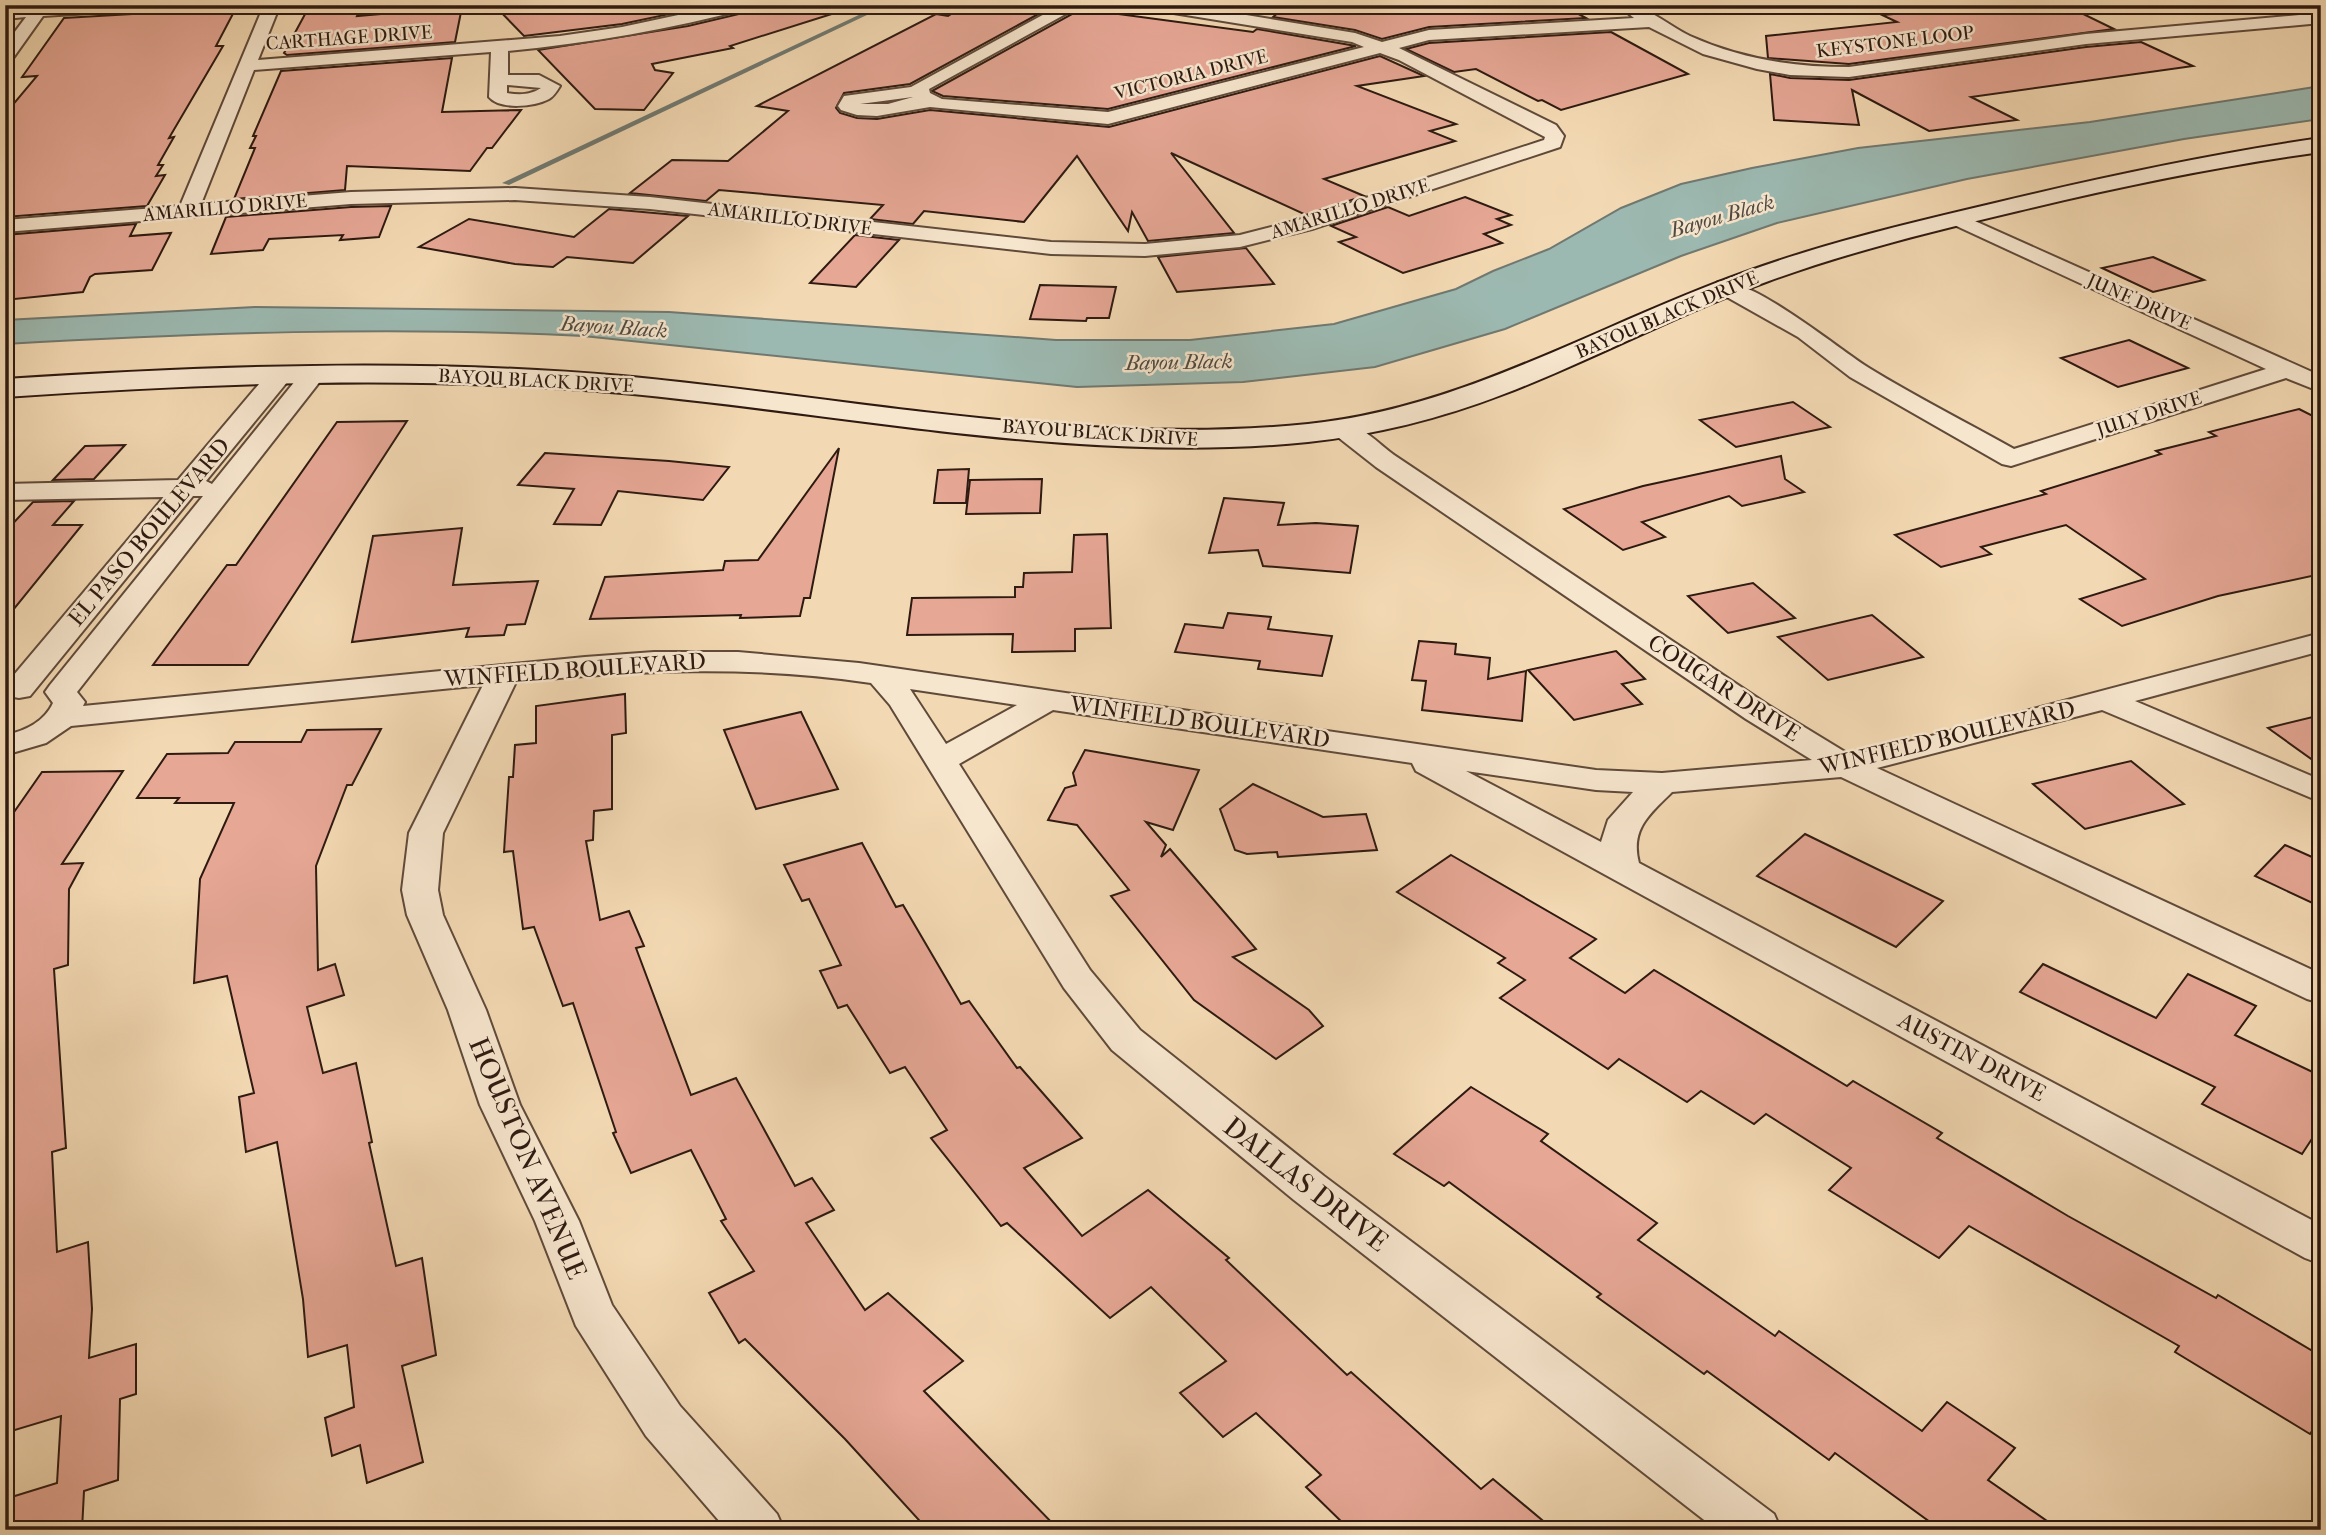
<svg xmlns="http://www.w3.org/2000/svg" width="2326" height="1535" font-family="'IM FELL French Canon',serif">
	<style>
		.water { fill: #9cb9b1; stroke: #707971; stroke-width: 2 }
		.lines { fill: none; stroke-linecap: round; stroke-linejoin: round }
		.stream { fill: #707971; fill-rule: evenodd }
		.building { fill: #e6a795; stroke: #2e1a11; stroke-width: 2 }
		.minor-casing { stroke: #5f4a3a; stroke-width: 4 }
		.secondary-casing { stroke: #2e1a11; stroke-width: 4 }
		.minor { fill: #f7e6ce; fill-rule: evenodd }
		.secondary { fill: #f7e6ce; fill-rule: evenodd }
		.labels { text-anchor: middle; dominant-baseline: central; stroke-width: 5; stroke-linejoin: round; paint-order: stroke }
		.far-street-label { font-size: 19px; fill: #2e1a11; stroke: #f7e6ce }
		.far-water-label { font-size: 21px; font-style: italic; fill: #4f4a41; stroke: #f7e6ce }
		.street-label { font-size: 23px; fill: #2e1a11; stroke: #f7e6ce }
		.near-street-label { font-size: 28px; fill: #2e1a11; stroke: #f7e6ce }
	</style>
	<rect width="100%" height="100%" fill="#f3d9b3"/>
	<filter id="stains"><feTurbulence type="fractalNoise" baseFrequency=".00286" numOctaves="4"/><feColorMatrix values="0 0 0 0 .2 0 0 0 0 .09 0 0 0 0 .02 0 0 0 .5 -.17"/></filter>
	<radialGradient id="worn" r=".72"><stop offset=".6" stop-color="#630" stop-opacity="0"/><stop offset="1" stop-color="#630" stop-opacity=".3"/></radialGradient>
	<path class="water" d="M2321 86V119L2184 139 1967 179 1777 223 1681 256 1505 329 1375 367 1243 382 1077 387 583 336C390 326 197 333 5 344V320L255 307 669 312 1056 340H1190L1334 324 1456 289 1493 271 1549 249 1621 208 1681 184 1752 168 1858 148 2090 122Z"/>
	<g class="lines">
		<polygon class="stream" points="880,5 888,5 509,185 502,183"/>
	</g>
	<g class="building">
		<polygon points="310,5 362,5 357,16 462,7 455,42 287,55 284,53"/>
		<polygon points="494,5 644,5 665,15 622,24 524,36"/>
		<polygon points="755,5 837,5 838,12 730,46 733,48 652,64 655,70 673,73 644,110 595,109 538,50 688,26 752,11"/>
		<polygon points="986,5 1055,5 910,84 844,93 836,108 840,113 857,118 877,119 930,110 1109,127 1380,56 1424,76 1357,86 1456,124 1430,131 1455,141 1324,179 1364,196 1306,215 1171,153 1234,233 1148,241 1132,212 1128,231 1077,156 1024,222 924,211 913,224 870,219 883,205 719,190 706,201 630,193 672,160 728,161 788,111 757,106 936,14 948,16 956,11 971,13"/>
		<polygon points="1287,5 1438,5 1440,8 1562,5 1586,18 1429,27 1382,39 1355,30 1273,17"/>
		<polygon points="1889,5 2069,7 2114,29 1849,64 1768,58 1766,36 1897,22 1882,15 1905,13"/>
		<polygon points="236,8 216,46 223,46 169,138 174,137 158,165 163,165 156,176 165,175 147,206 5,217 5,114 37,76 22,77 64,18"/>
		<polygon points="1081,9 1253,32 1257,29 1356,46 1108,109 943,96 932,91"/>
		<polygon points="1611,32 1688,74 1561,110 1542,100 1538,101 1476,69 1454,72 1406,49 1429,43"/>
		<polygon points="2141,42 2193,66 1971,97 2017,120 1929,131 1852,90 1859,125 1774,120 1770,74 1790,78 1849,80 2086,47"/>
		<polygon points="452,58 442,112 521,110 492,148 487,148 470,171 347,166 345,190 234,199 255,148 250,148 256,136 253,136 281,71"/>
		<polygon points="1465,197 1511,215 1497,219 1511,225 1484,234 1502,243 1403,273 1339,242 1356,237 1331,226 1388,207 1409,216"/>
		<polygon points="391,206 379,237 340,240 343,235 269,239 263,250 211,254 226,217 351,207"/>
		<polygon points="609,209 688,216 633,263 567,257 553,267 515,264 419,247 469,219 574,237"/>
		<polygon points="136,224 130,236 171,233 152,270 95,274 90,277 83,292 5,300 5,235"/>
		<polygon points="855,235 899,240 856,287 810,283"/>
		<polygon points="1246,248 1274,284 1177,292 1158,257"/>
		<polygon points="2153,257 2204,280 2153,292 2102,268"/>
		<polygon points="1040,285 1116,287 1109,318 1087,318 1086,321 1030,319"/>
		<polygon points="2129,340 2188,368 2118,387 2061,358"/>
		<polygon points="1793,402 1830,427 1736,447 1700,420"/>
		<polygon points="2299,409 2321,420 2321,574 2218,596 2122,626 2080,599 2145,579 2066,525 1981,547 1991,554 1941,567 1895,535 2046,494 2041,491 2161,454 2156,451 2216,436 2209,432"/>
		<polygon points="407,421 248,665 153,665 227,565 236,565 337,422"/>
		<polygon points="125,445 94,479 53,480 85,446"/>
		<polygon points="839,448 810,598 804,598 800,616 740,618 741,615 590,619 605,577 723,570 725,561 758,560"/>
		<polygon points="545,453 669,461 729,467 703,500 618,491 601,525 554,524 574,489 518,485"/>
		<polygon points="1781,456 1785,479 1804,492 1742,506 1729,496 1642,522 1665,537 1623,550 1564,509 1643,486"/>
		<polygon points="969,469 966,503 934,503 938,470"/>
		<polygon points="1042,479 1040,513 966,514 970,480"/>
		<polygon points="1224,498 1284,503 1278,525 1316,523 1358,526 1350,573 1263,566 1258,550 1209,553"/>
		<polygon points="74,501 53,525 82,525 5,620 5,532 33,502"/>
		<polygon points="462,528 453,585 538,581 525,624 507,625 504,635 466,637 469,628 352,642 373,536"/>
		<polygon points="1107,534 1111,628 1075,629 1075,651 1012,652 1013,634 907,635 912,598 1015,597 1015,587 1023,587 1024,573 1072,572 1074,535"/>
		<polygon points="1753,583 1795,618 1728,633 1688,596"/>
		<polygon points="1228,613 1271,617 1268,629 1332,636 1322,676 1258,669 1260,661 1175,652 1185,624 1223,628"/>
		<polygon points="1872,615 1923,657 1828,680 1778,637"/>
		<polygon points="1419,641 1456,644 1455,654 1490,658 1488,679 1526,671 1522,721 1422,710 1426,681 1412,680"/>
		<polygon points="1616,651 1645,679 1622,684 1642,704 1574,720 1528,670"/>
		<polygon points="625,694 626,733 612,735 612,809 594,811 593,840 586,841 600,920 629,911 644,946 636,948 691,1095 736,1078 795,1186 812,1178 834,1210 806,1223 865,1310 888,1293 963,1361 924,1391 1059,1530 928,1530 845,1439 745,1339 739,1343 709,1293 754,1271 721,1221 726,1219 691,1150 631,1173 613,1133 616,1132 573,1003 563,1006 534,927 523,929 513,851 504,852 509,777 513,777 515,745 536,743 536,706"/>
		<polygon points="801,712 838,789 756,809 724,730"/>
		<polygon points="2321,715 2321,766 2268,728"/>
		<polygon points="381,729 352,785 347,785 316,866 318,970 335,964 344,995 307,1007 323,1073 356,1063 372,1142 369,1143 396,1266 422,1258 436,1355 402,1366 423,1462 367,1483 360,1445 332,1456 325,1418 354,1407 347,1345 308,1357 303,1299 277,1142 246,1152 239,1097 254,1093 227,976 194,983 200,879 234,803 175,803 179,798 137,798 167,754 228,753 235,742 301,742 307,730"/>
		<polygon points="1085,750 1199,770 1173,830 1146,822 1166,845 1161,857 1170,849 1256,949 1233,957 1309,1010 1323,1026 1276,1059 1194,1000 1111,896 1129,890 1077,825 1048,820 1065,788 1076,785 1073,773"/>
		<polygon points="2131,761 2184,804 2085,829 2033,784"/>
		<polygon points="123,771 62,864 83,863 69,889 68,965 54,969 66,1148 52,1152 57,1252 88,1242 92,1309 89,1358 136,1344 136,1394 120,1399 118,1480 84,1491 82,1530 5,1530 5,1499 57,1483 61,1416 5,1433 5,1382 13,1310 5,1313 5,825 42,772"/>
		<polygon points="1253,784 1323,817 1366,814 1377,850 1278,857 1277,852 1247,854 1235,850 1220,809"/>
		<polygon points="1805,834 1943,901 1896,947 1757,876"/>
		<polygon points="862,843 896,907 903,905 961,1004 969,1001 1017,1068 1020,1067 1082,1138 1024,1168 1082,1236 1148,1190 1229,1258 1226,1260 1347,1375 1351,1372 1481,1489 1493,1479 1554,1530 1350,1530 1306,1487 1321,1475 1256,1413 1223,1437 1180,1393 1226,1361 1151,1287 1110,1318 1007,1223 1001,1226 931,1138 947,1130 905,1067 890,1073 847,1005 838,1008 820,971 841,965 809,899 802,901 784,865"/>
		<polygon points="2285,845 2321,861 2321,907 2255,876"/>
		<polygon points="1451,855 1596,939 1570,958 1625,993 1654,970 1847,1086 1853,1081 1942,1133 1937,1138 2068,1216 2216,1298 2218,1295 2321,1356 2321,1418 2310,1434 2175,1352 2179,1346 1969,1226 1939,1258 1829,1190 1851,1168 1766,1114 1754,1124 1701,1091 1687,1102 1619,1059 1608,1069 1500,998 1525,980 1498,963 1505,958 1397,892"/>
		<polygon points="2043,964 2156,1018 2188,974 2256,1006 2235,1035 2321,1076 2321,1125 2302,1154 2202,1104 2215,1087 2020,992"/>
		<polygon points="1471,1087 1548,1134 1541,1141 1657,1223 1638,1240 1775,1336 1779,1331 1922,1431 1947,1402 2015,1448 1988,1480 2060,1530 1941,1530 1835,1453 1829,1460 1707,1371 1704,1374 1597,1297 1601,1294 1449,1182 1444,1186 1394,1154"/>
	</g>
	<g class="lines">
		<defs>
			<g id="minor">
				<polygon points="35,5 50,6 146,5 138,10 43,16 11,61 5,62 5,45 26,17 5,19 5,9"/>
				<path d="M264 5H280L258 60 560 36 622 27 725 5H753L751 8C670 29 591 43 508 51V75H539L560 86C557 91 554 96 549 99 534 107 500 110 489 97L491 52 254 70 201 204 351 192 515 188 650 197 1051 242 1145 244 1240 235 1298 220 1544 140 1545 137 1399 60 1380 53 1108 124 930 107 877 116 857 115 841 110 838 106 844 96 911 87 1061 5H1082L929 89 930 93 942 99 1108 112 1364 47 1352 42 1155 10 1147 5H1186L1355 33 1382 42 1429 30 1634 18 1624 10 1632 5C1652 10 1671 27 1690 36 1741 59 1793 67 1849 67L2086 34 2321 13V23L2086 44 1849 77 1790 75 1757 69 1703 54 1649 27 1429 40 1399 48 1556 125 1564 136 1560 147 1312 229 1240 247 1145 256 1051 254 650 209 515 200 351 204 5 232V220L180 206ZM507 85 541 88C530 95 520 95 507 93ZM913 97 888 104H860Z"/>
				<path d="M1957 213 2321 376V392L2286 378 2011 466 2002 464 1850 377 1798 337 1718 292 1715 287 1718 282C1749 275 1840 350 1869 368 1916 397 1966 422 2014 449L2266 369 1950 223 1947 219 1950 215Z"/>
				<path d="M313 368 322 370 325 375 77 692 85 702 83 706 585 657 654 652H738L859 663 1596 770 1662 773 1812 760 1746 719 1376 467 1334 434 1330 429 1334 424C1356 418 1377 443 1394 455L1768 705 1850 755 1916 740 2321 633V651L2135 701 2321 780V802L2102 710 1877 768 2321 974V1003L2307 999 1841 777 1672 792C1650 814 1630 829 1639 863L2321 1225V1264L2305 1258 1416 771 1412 763 1053 710 959 764 1090 970 1140 1030 1324 1176 1774 1514 1781 1530H1717L1294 1200 1112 1050 1064 988 890 705 871 683C751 665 636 670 516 682L443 833 438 890 443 915 486 1010 520 1105 579 1221 612 1305 680 1406 777 1514 784 1530H727L646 1436 576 1326 535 1221 480 1105 448 1010 407 915 402 890 409 833 483 685 71 726 46 743 5 755V735C25 731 44 722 53 703L45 692 50 685 203 496H193L30 696 19 698 8 696 5 686 8 682 164 497 5 500V484L178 480 270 371 279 369 288 371 291 376 288 381 206 481 212 484 304 370ZM910 689 1017 705 946 744ZM1466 771 1596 790 1633 792 1608 820 1601 842Z"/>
			</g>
			<path id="secondary" d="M2321 138V152C2219 166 2118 187 2018 211 1933 231 1848 252 1766 282 1677 314 1593 360 1504 394 1442 418 1375 435 1308 442 1083 465 848 414 622 393 417 375 211 383 5 397V379C211 366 417 358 622 376 848 397 1081 447 1308 424 1465 408 1597 325 1743 273 1825 243 1910 223 1995 203 2103 177 2211 154 2321 138Z"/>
		</defs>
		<use href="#minor" class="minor-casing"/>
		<use href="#secondary" class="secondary-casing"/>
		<use href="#minor" class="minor"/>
		<use href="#secondary" class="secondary"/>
	</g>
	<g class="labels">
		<g class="far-street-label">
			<text transform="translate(349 38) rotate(-4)">CARTHAGE DRIVE</text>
			<text transform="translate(1895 42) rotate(-7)">KEYSTONE LOOP</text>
			<text transform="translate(1191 75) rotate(-14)">VICTORIA DRIVE</text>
			<text transform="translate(225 208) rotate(-5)">AMARILLO DRIVE</text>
			<text transform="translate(1350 209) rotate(-17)">AMARILLO DRIVE</text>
			<text transform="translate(790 219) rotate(7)">AMARILLO DRIVE</text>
			<text transform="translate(2139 302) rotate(24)">JUNE DRIVE</text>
			<text transform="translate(1667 315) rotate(-23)">BAYOU BLACK DRIVE</text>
			<text transform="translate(536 381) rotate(3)">BAYOU BLACK DRIVE</text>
			<text transform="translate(2149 414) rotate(-18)">JULY DRIVE</text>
			<text transform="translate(1100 433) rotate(4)">BAYOU BLACK DRIVE</text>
		</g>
		<g class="far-water-label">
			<text transform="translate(1722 216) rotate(-16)">Bayou Black</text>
			<text transform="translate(614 327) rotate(4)">Bayou Black</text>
			<text transform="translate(1179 362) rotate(-1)">Bayou Black</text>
		</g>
		<g class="street-label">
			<text transform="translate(149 532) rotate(-50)">EL PASO BOULEVARD</text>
			<text transform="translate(575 670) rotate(-4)">WINFIELD BOULEVARD</text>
			<text transform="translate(1724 688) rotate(33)">COUGAR DRIVE</text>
			<text transform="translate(1200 722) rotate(8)">WINFIELD BOULEVARD</text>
			<text transform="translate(1947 738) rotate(-13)">WINFIELD BOULEVARD</text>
			<text transform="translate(1972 1057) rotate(28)">AUSTIN DRIVE</text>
		</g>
		<g class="near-street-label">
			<text transform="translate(528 1158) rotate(67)">HOUSTON AVENUE</text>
			<text transform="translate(1306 1184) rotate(38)">DALLAS DRIVE</text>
		</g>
	</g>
	<rect width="2326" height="1535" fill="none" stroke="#f3d9b3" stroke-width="28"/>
	<rect x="7" y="7" width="2312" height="1521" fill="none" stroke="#2e1a11" stroke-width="3.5"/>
	<rect x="14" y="14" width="2298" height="1507" fill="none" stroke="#2e1a11" stroke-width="2"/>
	<rect width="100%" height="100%" filter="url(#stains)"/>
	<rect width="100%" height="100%" fill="url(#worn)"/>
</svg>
